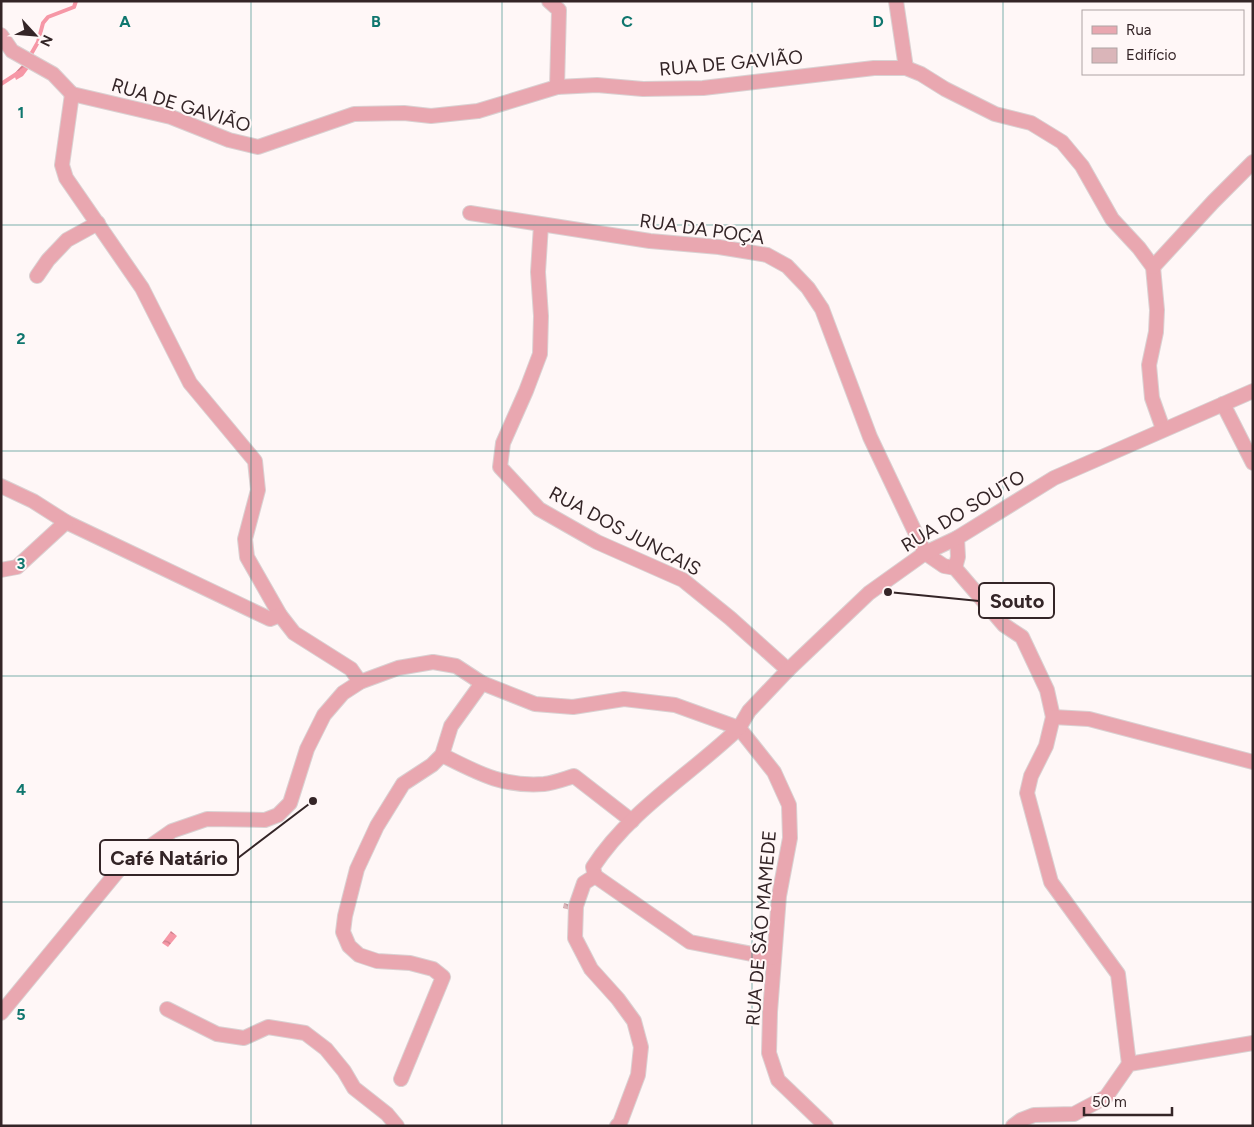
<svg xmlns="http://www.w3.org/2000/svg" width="1254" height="1127" font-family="Figtree,sans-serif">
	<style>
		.water { fill: url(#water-waves) }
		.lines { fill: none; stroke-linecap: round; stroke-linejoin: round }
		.stream { stroke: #f697a6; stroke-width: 4 }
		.building { fill: url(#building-back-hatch) }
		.minor-casing { stroke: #dad1d2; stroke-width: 16 }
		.minor { stroke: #e9a7b0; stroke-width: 14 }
		.grid { fill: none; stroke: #0f766e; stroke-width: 1; stroke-opacity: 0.55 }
		.labels { text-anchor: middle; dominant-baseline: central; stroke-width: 4; stroke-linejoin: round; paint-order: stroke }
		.street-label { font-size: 19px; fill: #342527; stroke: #fff7f7 }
		.grid-label { font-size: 16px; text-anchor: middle; font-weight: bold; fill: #0f766e; stroke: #fff7f7; stroke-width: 4; stroke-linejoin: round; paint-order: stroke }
		.leader { fill: none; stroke: #342527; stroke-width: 2 }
		.callout-dot { fill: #342527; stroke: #fff7f7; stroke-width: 2 }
		.callout { fill: #fff7f7; stroke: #342527; stroke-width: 2 }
		.callout-label { font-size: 20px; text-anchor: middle; font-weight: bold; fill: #342527 }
	</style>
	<defs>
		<pattern id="water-waves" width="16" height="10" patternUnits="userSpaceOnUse" patternTransform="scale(1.25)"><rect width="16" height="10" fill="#f697a6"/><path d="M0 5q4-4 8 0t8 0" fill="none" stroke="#c87b87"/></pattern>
		<pattern id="building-back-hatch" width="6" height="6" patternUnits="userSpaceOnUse" patternTransform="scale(1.25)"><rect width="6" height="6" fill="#dab5b9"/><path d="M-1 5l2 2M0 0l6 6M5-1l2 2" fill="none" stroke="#b29396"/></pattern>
	</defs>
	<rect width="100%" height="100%" fill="#fff7f7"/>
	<g class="water">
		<polygon points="23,64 29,68 23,76 16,80 14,74"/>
		<polygon points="171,931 177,936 168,947 162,943"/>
	</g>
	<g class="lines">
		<g class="stream">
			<polyline points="30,56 38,42 43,23 48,17 74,7 76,1"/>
			<polyline points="1,84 18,73"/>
		</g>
	</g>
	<polygon class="building" points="564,903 571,905 570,910 563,908"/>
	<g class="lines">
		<defs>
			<g id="minor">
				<polyline points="549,1 559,10 557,87"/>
				<polyline points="896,1 906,68"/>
				<polyline points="1,35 12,51 53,74 72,94"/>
				<polyline points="72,94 171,117 229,140 258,147 354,114 404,113 431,116 478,111 557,87 597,85 643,89 703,88 874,68 906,68 921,74 945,89 995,114 1031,123 1062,142 1082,166 1112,219 1139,248 1153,267 1157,310 1156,332 1149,365 1152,398 1163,429"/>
				<polyline points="72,94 62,165 66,178 142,288 190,383 255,461 258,490 245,539 247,557 280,615 294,633 351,669 360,682"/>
				<polyline points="470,213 650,241 719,247 767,255 787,266 808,288 822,309 870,437 925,553"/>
				<polyline points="541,225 538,272 541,316 540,354 526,391 503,443 500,467 539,509 597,542 683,580 730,618 788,670"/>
				<polyline points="1153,267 1213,202 1253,162"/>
				<polyline points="37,276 48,260 67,240 98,223"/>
				<polyline points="1223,404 1253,463"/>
				<polyline points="1,486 33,501 66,522 270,619 280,615"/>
				<polyline points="925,553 944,566 955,568 1004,625 1022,637 1047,690 1053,717 1046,746 1031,776 1027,793 1051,882 1118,974 1129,1064"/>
				<polyline points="955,568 958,557 957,538"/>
				<polyline points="1,570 17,567 66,522"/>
				<polyline points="1053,717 1089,719 1253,762"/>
				<polyline points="739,728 774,772 789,805 790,838 779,896 770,1012 769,1053 778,1080 826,1126"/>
				<path d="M442 755C478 773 502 787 544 784 554 783 564 779 574 776L632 821"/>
				<path d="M595 876 593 867C630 810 691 774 739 728L749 711 788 670 869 593 925 553 957 538 1054 478 1253 391"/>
				<polyline points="595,876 584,883 576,906 575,938 591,969 618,999 634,1021 641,1047 638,1075 620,1123 617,1126"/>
				<polyline points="595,876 690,942 773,958"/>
				<polyline points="167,1009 217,1034 244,1038 268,1027 305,1033 326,1049 344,1071 354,1088 387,1114 397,1126"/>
				<polyline points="1,1013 122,866 172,831 207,819 265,820 278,815 290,803 307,749 324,715 343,693 360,682 398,668 433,662 456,666 482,683 535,704 573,707 624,699 675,705 739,728"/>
				<polyline points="401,1079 443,977 433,969 410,963 377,961 359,955 349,946 343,932 345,916 357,869 377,826 403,784 432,765 442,755 451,726 482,683"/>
				<polyline points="1013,1126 1021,1120 1034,1115 1074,1114 1106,1097 1129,1064 1253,1043"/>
			</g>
		</defs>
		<use href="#minor" class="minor-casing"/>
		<use href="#minor" class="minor"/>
	</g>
	<path class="grid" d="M251 1V1126M502 1V1126M752 1V1126M1003 1V1126M1 225H1253M1 451H1253M1 676H1253M1 902H1253"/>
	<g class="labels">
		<g class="street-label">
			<text transform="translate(731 63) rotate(-5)">RUA DE GAVIÃO</text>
			<text transform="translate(181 105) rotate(17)">RUA DE GAVIÃO</text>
			<text transform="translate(702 229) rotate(8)">RUA DA POÇA</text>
			<text transform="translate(963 511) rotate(-31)">RUA DO SOUTO</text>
			<text transform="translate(625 531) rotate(28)">RUA DOS JUNCAIS</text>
			<text transform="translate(761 928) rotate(-85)">RUA DE SÃO MAMEDE</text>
		</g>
	</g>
	<g class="grid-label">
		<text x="125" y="27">A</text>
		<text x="376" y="27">B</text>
		<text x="627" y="27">C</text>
		<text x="878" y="27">D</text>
		<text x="21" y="118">1</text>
		<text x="21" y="344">2</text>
		<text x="21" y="569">3</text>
		<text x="21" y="795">4</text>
		<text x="21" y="1020">5</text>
	</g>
	<path class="leader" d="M888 592L979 601M313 801L238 858"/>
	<g class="callout-dot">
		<circle cx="888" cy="592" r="5"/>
		<circle cx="313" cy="801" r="5"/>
	</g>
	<g class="callout">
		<rect x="979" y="583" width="75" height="35" rx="5"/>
		<rect x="100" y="840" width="138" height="35" rx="5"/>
	</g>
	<g class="callout-label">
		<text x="1017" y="608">Souto</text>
		<text x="169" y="865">Café Natário</text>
	</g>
	<rect width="1254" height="1127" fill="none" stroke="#342527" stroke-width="5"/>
	<rect x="1082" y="10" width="162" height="65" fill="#fff7f7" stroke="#aea3a4"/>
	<rect x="1092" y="26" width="25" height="8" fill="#e9a7b0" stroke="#aea3a4"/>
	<text x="1126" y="35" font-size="15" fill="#342527">Rua</text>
	<rect x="1092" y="48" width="25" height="15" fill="#dab5b9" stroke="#aea3a4"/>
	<text x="1126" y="60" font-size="15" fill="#342527">Edifício</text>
	<g transform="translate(35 35) rotate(116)" stroke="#fff7f7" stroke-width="4" paint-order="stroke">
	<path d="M0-4L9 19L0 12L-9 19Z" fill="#342527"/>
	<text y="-8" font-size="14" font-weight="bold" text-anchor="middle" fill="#342527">N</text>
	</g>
	<path d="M1084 1107v8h88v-8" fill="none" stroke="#342527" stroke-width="2.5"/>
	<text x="1092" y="1107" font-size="15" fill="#342527" stroke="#fff7f7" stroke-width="4" paint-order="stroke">50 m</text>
</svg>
